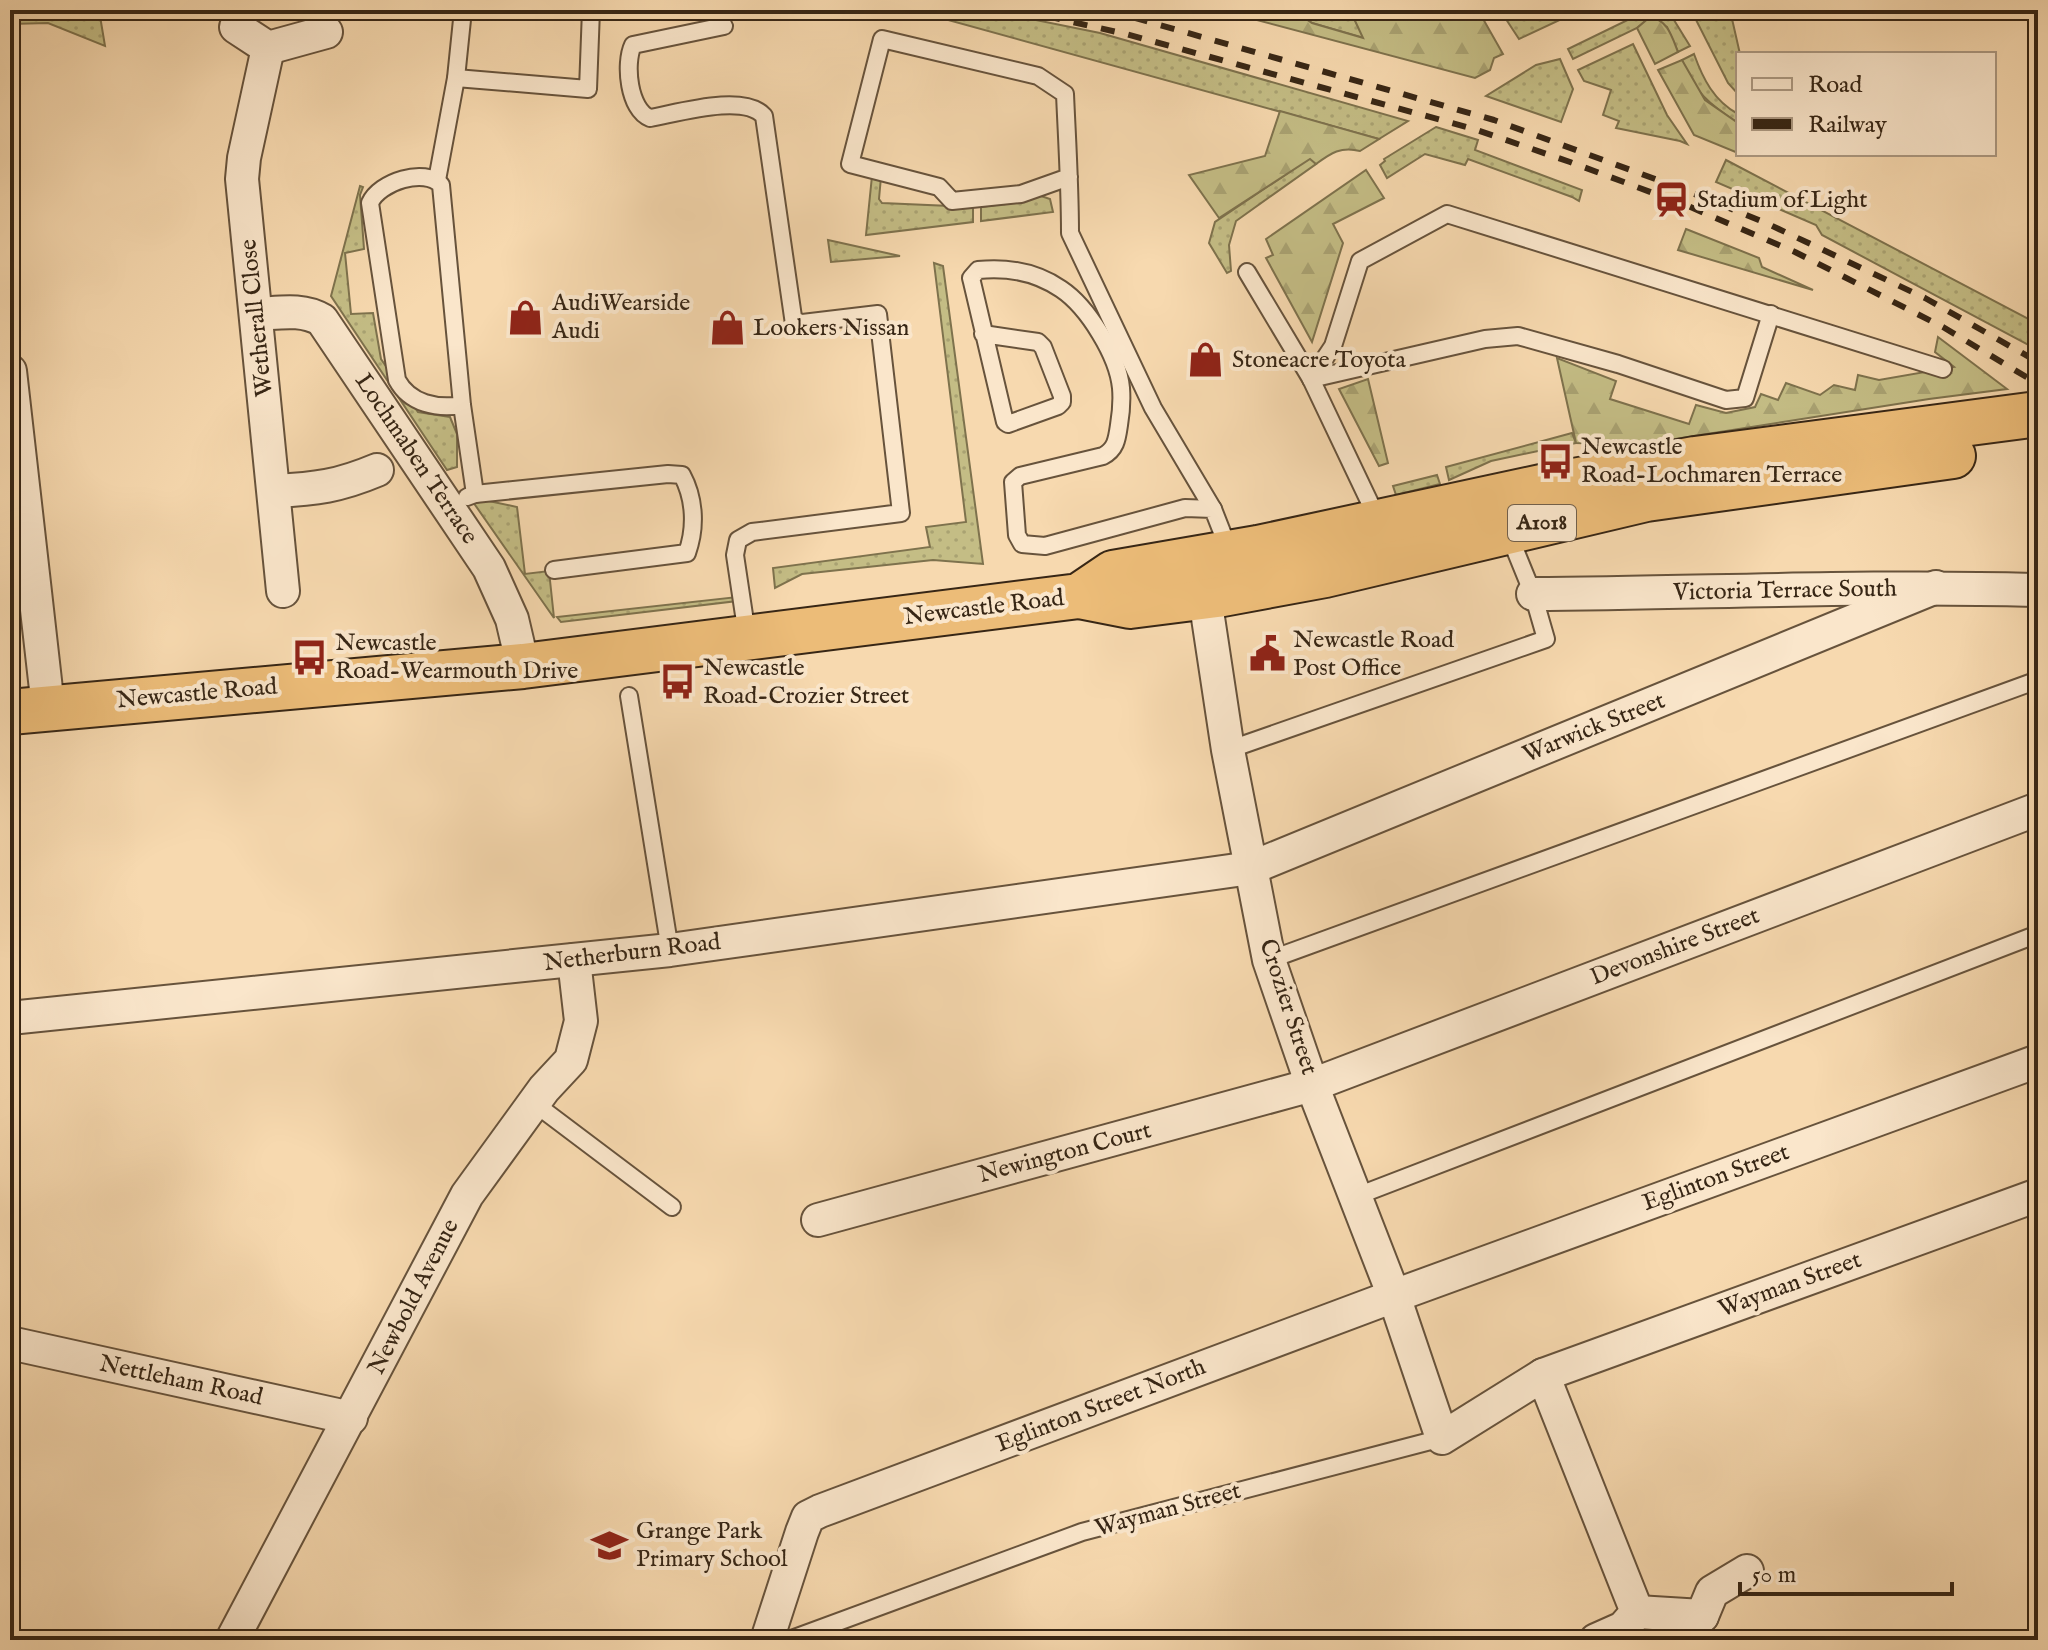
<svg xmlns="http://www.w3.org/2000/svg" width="2048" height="1650" font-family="'IM FELL English',serif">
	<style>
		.grass { fill: url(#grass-dots); stroke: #7e724d; stroke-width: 2 }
		.forest { fill: url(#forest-firs); stroke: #7e724d; stroke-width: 2 }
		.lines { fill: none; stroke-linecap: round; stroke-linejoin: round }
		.lane-casing { stroke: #67533c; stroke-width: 20 }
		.street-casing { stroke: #67533c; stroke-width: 36 }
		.highway-casing { stroke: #372615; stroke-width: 48 }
		.lane { stroke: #fae6cb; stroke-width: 16 }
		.street { stroke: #fae6cb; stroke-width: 32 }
		.highway { stroke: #ecbc78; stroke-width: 44 }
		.rail { stroke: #372615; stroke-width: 6; stroke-dasharray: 14 14; stroke-linecap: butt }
		.labels { text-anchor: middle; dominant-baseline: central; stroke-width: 8; stroke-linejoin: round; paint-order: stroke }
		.shield { fill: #fae6cb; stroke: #72604c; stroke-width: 2 }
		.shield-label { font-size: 22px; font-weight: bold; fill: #372615 }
		.poi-label { font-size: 24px; fill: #372615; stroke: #fae6cb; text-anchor: start }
		.street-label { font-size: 24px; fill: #372615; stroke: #fae6cb }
	</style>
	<defs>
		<pattern id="grass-dots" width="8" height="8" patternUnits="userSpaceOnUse" patternTransform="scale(2)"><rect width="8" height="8" fill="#c4bd85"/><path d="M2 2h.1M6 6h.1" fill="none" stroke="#a9a272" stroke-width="1.8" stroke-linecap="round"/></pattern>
		<pattern id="forest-firs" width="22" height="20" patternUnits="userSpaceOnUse" patternTransform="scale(2)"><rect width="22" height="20" fill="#c4bd85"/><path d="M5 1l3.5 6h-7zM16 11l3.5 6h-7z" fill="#a9a272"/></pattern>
	</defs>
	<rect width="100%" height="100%" fill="#f7d9af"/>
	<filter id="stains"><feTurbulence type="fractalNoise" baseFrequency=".0025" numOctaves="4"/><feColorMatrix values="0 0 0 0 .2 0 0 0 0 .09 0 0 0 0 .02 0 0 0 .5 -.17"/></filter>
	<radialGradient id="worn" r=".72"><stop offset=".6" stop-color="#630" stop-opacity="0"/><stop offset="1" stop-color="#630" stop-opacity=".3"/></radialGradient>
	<g class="grass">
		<polygon points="10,10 99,10 105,46 48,23 10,24"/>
		<polygon points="912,10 987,10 1100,33 1408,121 1379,139"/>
		<polygon points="1293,10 1350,10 1364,38 1312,23"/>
		<polygon points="1500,10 1578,10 1579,11 1519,39"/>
		<polygon points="1648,10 1669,12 1690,46 1678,52 1667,27 1650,17 1637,28 1573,59 1568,49"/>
		<polygon points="1691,10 1730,10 1740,54 1738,94 1728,83"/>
		<polygon points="1633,44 1667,115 1687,144 1680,141 1616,128 1619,121 1603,115 1611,90 1584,81 1578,70"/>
		<path d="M1694 54C1703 79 1714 101 1738 114V123C1710 105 1694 92 1682 60Z"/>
		<polygon points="1560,59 1573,89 1561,122 1486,96 1536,65"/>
		<polygon points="1436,127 1478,140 1475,150 1582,190 1579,201 1572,197 1468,159 1465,165 1425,154 1387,178 1380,165 1385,161 1384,159"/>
		<polygon points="1310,158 1316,164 1236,221 1229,245 1231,271 1227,273 1209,243 1215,222"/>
		<polygon points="1726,160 2038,324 2038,350 1822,235 1816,225 1716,182"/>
		<polygon points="872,176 881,177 879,199 882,203 973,207 973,222 866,235"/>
		<polygon points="360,186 363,187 360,195 364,249 345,253 351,314 373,313 381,359 418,412 450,417 457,434 457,467 447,470 331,296"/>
		<polygon points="1038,195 1050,199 1053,212 981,221 981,207 1025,201"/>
		<polygon points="828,240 900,256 831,262"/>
		<polygon points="934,263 943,266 983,564 933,560 802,574 775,588 773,568 930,547 926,527 966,522"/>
		<polygon points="1572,433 1576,443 1491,461 1449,480 1446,467"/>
		<polygon points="1437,475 1440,484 1396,495 1393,486"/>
		<polygon points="484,500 517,507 525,574 549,571 554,618 473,502"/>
		<polygon points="737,597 737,601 561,622 557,617"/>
	</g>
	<g class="forest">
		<polygon points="1219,10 1293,10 1312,23 1363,38 1350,10 1478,10 1503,54 1494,58 1490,70 1475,78"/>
		<path d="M1650 17C1668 20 1672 37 1678 52L1655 64 1637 28Z"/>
		<polygon points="1682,60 1705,100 1738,123 1738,153 1694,135 1658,70"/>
		<path d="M1280 111 1379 139 1360 151C1341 146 1331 153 1316 164L1310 159 1219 218 1189 175 1265 156Z"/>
		<polygon points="1366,170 1384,198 1333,224 1343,243 1312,342 1266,258 1273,255 1266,239"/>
		<polygon points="1686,229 1759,258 1762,267 1813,290 1678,250"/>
		<polygon points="1938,337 2007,389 1929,399 1637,445 1576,443 1557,358 1616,381 1610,399 1689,424 1696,405 1726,413 1755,407 1761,394 1778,400 1786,383 1820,395 1834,385 1855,390 1858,375 1879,380 1954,367 1935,352"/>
		<polygon points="1368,379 1388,463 1379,466 1339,389"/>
	</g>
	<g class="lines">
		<defs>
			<g id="lane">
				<path d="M724 26 633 45C624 64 629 110 650 118 678 113 744 93 764 116L794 324 878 314 901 513 752 532 738 540 735 555 747 635"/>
				<polyline points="456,78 588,89 591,10"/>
				<path d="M1069 177 1021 194 952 201 939 187 850 164 882 39 1038 76 1065 94C1067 140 1070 186 1070 233L1153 408 1213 509"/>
				<polyline points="437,180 456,78 463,10"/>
				<polyline points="1247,272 1311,379 1379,522"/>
				<path d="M983 334 1038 342 1043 347 1062 396V402L1058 406 1008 424 1005 422 972 282 971 278 978 270C1007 267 1036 272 1061 289 1088 307 1118 356 1121 388 1122 400 1121 413 1119 425 1117 439 1116 449 1103 456L1020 476 1013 482 1017 535 1022 544 1045 546 1185 508 1213 509 1229 550"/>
				<polyline points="1311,379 1333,346 1360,261 1447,214 1943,369"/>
				<polyline points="1311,379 1485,339 1518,336 1618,364 1726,400 1745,398 1771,314"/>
				<path d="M462 405C437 409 410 404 397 380L370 203C379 182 425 167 441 185L462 405 475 494"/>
				<path d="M467 497 475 494 668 474 682 475C695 499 696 528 687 553L554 570"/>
				<polyline points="629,696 670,950"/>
				<polyline points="1228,750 1546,639 1533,594 1509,535"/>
				<polyline points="1269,960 2038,680"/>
				<polyline points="534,1103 672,1207"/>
				<polyline points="1357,1196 2038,934"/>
				<polyline points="789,1640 1082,1532 1442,1438"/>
			</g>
			<g id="street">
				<polyline points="236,27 268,48 326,32"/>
				<polyline points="268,48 244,158 242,179 283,591"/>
				<path d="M257 314C279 313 302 308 322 320L489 568 512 619 523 666"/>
				<polyline points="10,371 48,707"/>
				<path d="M275 491C316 489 339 486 377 470"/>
				<polyline points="1202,578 1228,750 1269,960 1312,1085 1394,1296 1442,1438 1543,1375 2038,1195"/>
				<path d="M1533 594C1701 593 1870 585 2038 590"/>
				<polyline points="10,1018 670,950 1251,868 1936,587"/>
				<polyline points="818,1220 1312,1085 2038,809"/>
				<polyline points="10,1343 351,1418"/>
				<polyline points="1543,1375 1637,1612 1623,1628 1596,1640"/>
				<polyline points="1637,1612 1702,1616"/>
				<polyline points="1702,1616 1712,1592 1747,1571"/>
				<polyline points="232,1640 467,1195 544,1089 571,1060 581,1021 574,960"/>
				<polyline points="767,1640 802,1532 808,1517 820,1511 1394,1296 2038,1061"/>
			</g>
			<g id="highway">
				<polyline points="1079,596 1130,606 1217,595 1325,575 1646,499 1953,456"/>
				<polyline points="10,712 523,666 1079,596 1113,573 1258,548 1546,486 1695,459 2038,414"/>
			</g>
		</defs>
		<use href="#lane" class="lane-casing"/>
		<use href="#street" class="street-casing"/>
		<use href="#highway" class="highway-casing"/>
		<use href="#lane" class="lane"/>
		<use href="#street" class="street"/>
		<use href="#highway" class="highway"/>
		<g class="rail">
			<polyline points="1019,10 1126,34 1474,129 1570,162 1688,206 1795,252 1943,327 2038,384"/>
			<polyline points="1107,10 1494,120 1677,187 1766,223 1925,298 2038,362"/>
		</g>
	</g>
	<defs>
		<symbol id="station-bare" viewBox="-9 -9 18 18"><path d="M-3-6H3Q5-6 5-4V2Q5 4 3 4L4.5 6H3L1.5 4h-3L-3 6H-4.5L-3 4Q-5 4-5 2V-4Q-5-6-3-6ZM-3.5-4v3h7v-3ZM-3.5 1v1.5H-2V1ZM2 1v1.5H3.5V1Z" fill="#8f2418" stroke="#fae6cb" stroke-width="2.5" paint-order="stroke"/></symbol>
		<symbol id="shop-bare" viewBox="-9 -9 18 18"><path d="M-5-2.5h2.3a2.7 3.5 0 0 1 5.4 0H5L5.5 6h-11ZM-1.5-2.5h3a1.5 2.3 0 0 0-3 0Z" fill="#8f2418" stroke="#fae6cb" stroke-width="2.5" paint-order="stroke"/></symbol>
		<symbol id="bus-bare" viewBox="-9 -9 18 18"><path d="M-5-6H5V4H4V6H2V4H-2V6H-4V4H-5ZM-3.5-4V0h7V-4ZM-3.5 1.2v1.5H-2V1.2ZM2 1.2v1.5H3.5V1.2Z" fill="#8f2418" stroke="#fae6cb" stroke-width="2.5" paint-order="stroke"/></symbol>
		<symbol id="civic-bare" viewBox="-9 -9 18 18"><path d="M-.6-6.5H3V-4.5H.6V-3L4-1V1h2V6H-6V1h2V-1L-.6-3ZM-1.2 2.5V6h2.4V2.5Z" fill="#8f2418" stroke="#fae6cb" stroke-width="2.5" paint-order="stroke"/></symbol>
		<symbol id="school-bare" viewBox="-9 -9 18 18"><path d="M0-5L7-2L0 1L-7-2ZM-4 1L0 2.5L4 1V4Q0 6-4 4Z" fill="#8f2418" stroke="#fae6cb" stroke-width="2.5" paint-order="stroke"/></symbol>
	</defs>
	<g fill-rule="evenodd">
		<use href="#station-bare" x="1646" y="174" width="51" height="51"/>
		<use href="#shop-bare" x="500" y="292" width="51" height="51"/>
		<use href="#shop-bare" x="702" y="302" width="51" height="51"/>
		<use href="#shop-bare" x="1180" y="334" width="51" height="51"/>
		<use href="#bus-bare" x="1530" y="436" width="51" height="51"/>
		<use href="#civic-bare" x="1242" y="628" width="51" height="51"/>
		<use href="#bus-bare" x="284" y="632" width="51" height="51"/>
		<use href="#bus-bare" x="652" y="656" width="51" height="51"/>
		<use href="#school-bare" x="584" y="1520" width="51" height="51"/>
	</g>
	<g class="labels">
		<rect class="shield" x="1508" y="505" width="68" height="36" rx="6"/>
		<g class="shield-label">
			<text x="1542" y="523">A1018</text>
		</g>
		<g class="poi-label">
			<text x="1697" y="200">Stadium of Light</text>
			<text x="552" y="303">AudiWearside<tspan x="552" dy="28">Audi</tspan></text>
			<text x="753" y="328">Lookers Nissan</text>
			<text x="1232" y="360">Stoneacre Toyota</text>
			<text x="1581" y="447">Newcastle<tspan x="1581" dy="28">Road-Lochmaren Terrace</tspan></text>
			<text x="1293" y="640">Newcastle Road<tspan x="1293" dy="28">Post Office</tspan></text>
			<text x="335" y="643">Newcastle<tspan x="335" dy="28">Road-Wearmouth Drive</tspan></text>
			<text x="703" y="668">Newcastle<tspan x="703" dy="28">Road-Crozier Street</tspan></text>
			<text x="636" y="1531">Grange Park<tspan x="636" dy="28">Primary School</tspan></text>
		</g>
		<g class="street-label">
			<text transform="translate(257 318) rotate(-96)">Wetherall Close</text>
			<text transform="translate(416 459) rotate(56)">Lochmaben Terrace</text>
			<text transform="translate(1785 591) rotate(-1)">Victoria Terrace South</text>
			<text transform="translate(984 608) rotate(-7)">Newcastle Road</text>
			<text transform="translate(197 694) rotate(-5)">Newcastle Road</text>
			<text transform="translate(1594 728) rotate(-22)">Warwick Street</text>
			<text transform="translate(1675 947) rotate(-21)">Devonshire Street</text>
			<text transform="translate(632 953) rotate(-7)">Netherburn Road</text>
			<text transform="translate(1288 1007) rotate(72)">Crozier Street</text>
			<text transform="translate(1065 1153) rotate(-15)">Newington Court</text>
			<text transform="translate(1716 1178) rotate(-20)">Eglinton Street</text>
			<text transform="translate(1790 1285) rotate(-20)">Wayman Street</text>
			<text transform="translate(414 1297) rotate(-63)">Newbold Avenue</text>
			<text transform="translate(181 1381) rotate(12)">Nettleham Road</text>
			<text transform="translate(1101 1406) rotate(-21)">Eglinton Street North</text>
			<text transform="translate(1168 1510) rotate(-15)">Wayman Street</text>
		</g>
	</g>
	<rect width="2048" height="1650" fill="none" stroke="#f7d9af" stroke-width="40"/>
	<rect x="12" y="12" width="2024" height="1626" fill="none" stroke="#372615" stroke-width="4"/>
	<rect x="20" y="20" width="2008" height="1610" fill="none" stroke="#372615" stroke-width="2"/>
	<rect x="1736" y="52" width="260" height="104" fill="#fae6cb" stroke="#ac9982" stroke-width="2"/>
	<rect x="1752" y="78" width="40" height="12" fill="#fae6cb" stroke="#ac9982" stroke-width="2"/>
	<text x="1808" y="92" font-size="24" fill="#372615">Road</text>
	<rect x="1752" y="118" width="40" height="12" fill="#372615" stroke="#ac9982" stroke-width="2"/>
	<text x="1808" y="132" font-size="24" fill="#372615">Railway</text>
	<path d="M1740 1582v12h212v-12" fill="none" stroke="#372615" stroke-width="4"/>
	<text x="1752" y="1582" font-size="24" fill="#372615" stroke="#fae6cb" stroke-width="6" paint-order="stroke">50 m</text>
	<rect width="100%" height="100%" filter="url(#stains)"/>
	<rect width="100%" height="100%" fill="url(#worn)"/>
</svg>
